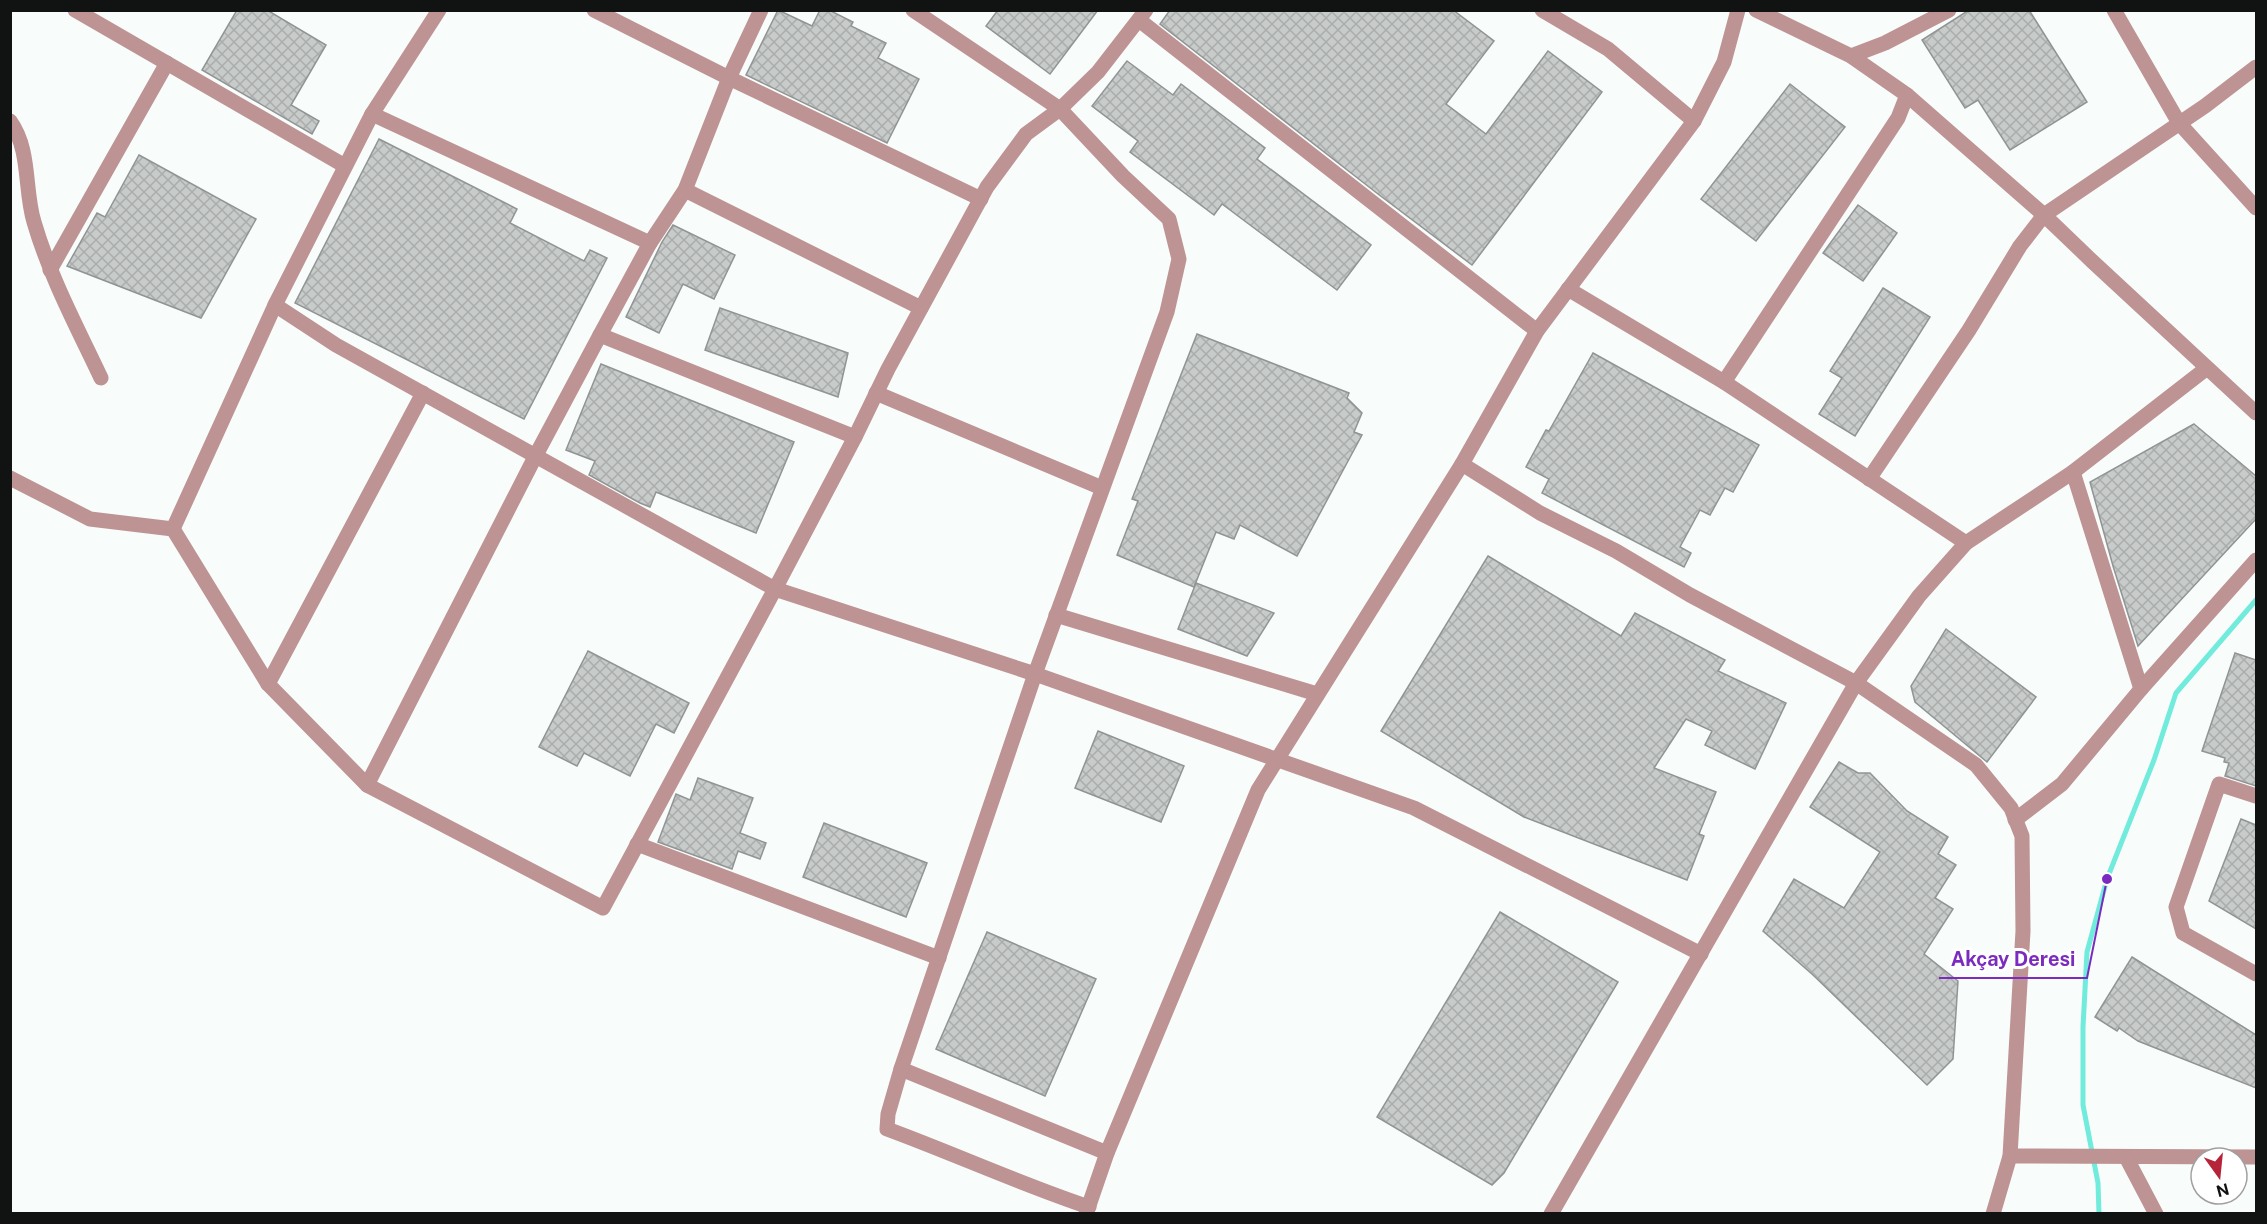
<svg xmlns="http://www.w3.org/2000/svg" width="2267" height="1224" font-family="'Public Sans',sans-serif">
	<style>
		.lines { fill: none; stroke-linecap: round; stroke-linejoin: round }
		.stream { stroke: #70ebdc; stroke-width: 5 }
		.building { fill: url(#building-cross-hatch); stroke: #919494; stroke-width: 1.5 }
		.street { stroke: #bd9393; stroke-width: 15 }
		.leader { fill: none; stroke: #7b2cbf; stroke-width: 2 }
		.callout-dot { fill: #7b2cbf; stroke: #fff; stroke-width: 2 }
		.callout-label { font-size: 20px; text-anchor: middle; font-weight: bold; fill: #7b2cbf; stroke: #fff; stroke-width: 6; stroke-linejoin: round; paint-order: stroke }
	</style>
	<defs>
		<pattern id="building-cross-hatch" width="8" height="8" patternUnits="userSpaceOnUse" patternTransform="scale(1.5)"><rect width="8" height="8" fill="#c7cbca"/><path d="M0 0l8 8M0 8l8-8" fill="none" stroke="#aaadac"/></pattern>
	</defs>
	<rect width="100%" height="100%" fill="#f8fcfb"/>
	<g class="lines">
		<polyline class="stream" points="2099,1214 2098,1183 2083,1105 2083,1027 2087,952 2107,879 2154,760 2176,693 2256,600"/>
	</g>
	<g class="building">
		<polygon points="237,10 267,10 326,45 291,105 319,121 312,134 202,70"/>
		<polygon points="778,10 812,26 820,10 829,10 853,22 851,26 886,43 878,58 919,79 887,143 746,75"/>
		<polygon points="998,10 1098,10 1050,74 986,26"/>
		<polygon points="1170,10 1453,10 1494,41 1446,104 1486,134 1548,51 1602,92 1472,265 1378,194 1160,24"/>
		<polygon points="1969,10 2029,10 2087,102 2010,150 1978,100 1965,108 1922,40"/>
		<polygon points="1127,61 1173,95 1181,84 1265,148 1257,159 1371,245 1337,290 1222,204 1214,215 1130,152 1138,141 1092,106"/>
		<polygon points="1790,84 1845,127 1756,241 1701,199"/>
		<polygon points="379,139 517,209 510,223 584,261 590,250 607,258 524,419 295,303"/>
		<polygon points="139,155 256,219 201,318 67,266 97,213 105,217"/>
		<polygon points="1858,205 1897,233 1863,281 1823,253"/>
		<polygon points="673,225 735,255 714,299 683,284 659,333 626,317 662,242"/>
		<polygon points="1883,288 1930,317 1855,436 1819,414 1842,378 1830,371"/>
		<polygon points="720,308 848,353 838,397 705,350"/>
		<polygon points="1197,334 1349,393 1347,398 1362,413 1354,432 1362,435 1297,556 1240,525 1234,539 1216,532 1194,587 1117,555 1138,501 1132,499"/>
		<polygon points="1593,353 1759,445 1733,492 1725,488 1710,515 1700,510 1680,547 1691,553 1684,567 1542,493 1549,479 1526,467 1546,430 1549,431"/>
		<polygon points="601,364 794,442 756,533 656,492 650,507 640,503 589,475 595,461 566,450"/>
		<polygon points="2194,424 2256,476 2256,519 2138,646 2113,566 2090,482"/>
		<polygon points="1488,556 1621,636 1635,613 1725,660 1718,671 1786,703 1755,769 1705,745 1712,731 1686,719 1654,768 1716,792 1699,834 1704,836 1687,880 1524,817 1381,731"/>
		<polygon points="1196,583 1274,613 1247,656 1178,629"/>
		<polygon points="1946,629 2036,697 1987,762 1915,702 1911,686"/>
		<polygon points="588,651 689,703 674,733 656,724 630,776 584,753 577,766 539,747"/>
		<polygon points="2235,653 2256,660 2256,786 2225,776 2229,763 2224,762 2225,758 2202,751"/>
		<polygon points="1098,731 1184,766 1161,822 1075,788"/>
		<polygon points="1839,762 1858,773 1870,773 1907,811 1948,837 1938,854 1956,865 1935,898 1953,909 1924,954 1958,981 1953,1059 1927,1085 1813,975 1763,931 1794,879 1844,908 1880,852 1810,807"/>
		<polygon points="698,778 753,798 740,833 766,843 760,859 738,851 732,869 658,842 676,794 690,800"/>
		<polygon points="2241,819 2256,825 2256,929 2209,901"/>
		<polygon points="824,823 927,863 906,917 803,877"/>
		<polygon points="1500,912 1618,982 1504,1173 1492,1185 1377,1117"/>
		<polygon points="987,932 1096,979 1045,1096 936,1049"/>
		<polygon points="2132,957 2256,1035 2256,1088 2138,1041 2119,1028 2117,1031 2095,1017"/>
	</g>
	<g class="lines">
		<g class="street">
			<polyline points="75,10 345,166"/>
			<polyline points="439,10 372,114 275,305 336,345 775,589 1035,674 1414,808 1701,954"/>
			<polyline points="594,10 729,78 981,199"/>
			<polyline points="913,10 1060,109 1123,176 1169,219 1179,259 1167,312 1035,674 901,1069 1107,1153"/>
			<polyline points="1542,10 1608,49 1694,121"/>
			<polyline points="1738,10 1724,62 1694,121 1537,331 1462,464 1540,513 1616,551 1690,595 1856,683 1976,765 2011,808 2022,836 2023,931 2010,1156 1993,1214"/>
			<polyline points="1756,10 1851,56 1907,95 2044,215 2093,262 2256,413"/>
			<polyline points="2114,10 2179,123 2256,208"/>
			<polyline points="1139,20 1537,331"/>
			<polyline points="1851,56 1885,43 1949,10"/>
			<polyline points="372,114 650,243"/>
			<path d="M10 121C31 150 24 189 34 222 50 277 77 327 101 378"/>
			<polyline points="685,190 921,308"/>
			<polyline points="50,270 167,63"/>
			<polyline points="1568,289 1724,382 1966,543"/>
			<polyline points="600,335 855,437"/>
			<polyline points="1724,382 1898,118 1907,95"/>
			<polyline points="876,393 1102,488"/>
			<polyline points="2073,472 2141,689"/>
			<polyline points="10,478 90,519 173,529"/>
			<polyline points="1869,479 1969,330 2020,246 2044,215 2205,106 2256,67"/>
			<polyline points="173,529 268,684 367,785 603,908 775,589 855,437 888,369 987,187 1026,134 1060,109 1098,72 1146,10"/>
			<polyline points="173,529 275,305"/>
			<polyline points="1056,615 1317,694"/>
			<polyline points="268,684 423,393"/>
			<polyline points="367,785 536,455 600,335 650,243 685,190 729,78 761,10"/>
			<polyline points="2256,796 2219,784 2176,907 2183,933 2256,974"/>
			<polyline points="2015,820 2062,784 2141,689 2256,560"/>
			<polyline points="637,844 939,958"/>
			<path d="M901 1069 888 1114 887 1129C955 1154 1020 1184 1089 1207"/>
			<polyline points="2010,1156 2256,1157"/>
			<polyline points="2126,1157 2156,1214"/>
			<polyline points="1086,1214 1107,1153 1258,790 1462,464"/>
			<polyline points="1551,1214 1856,683 1919,596 1966,543 2073,472 2207,368"/>
		</g>
	</g>
	<path class="leader" d="M2107 879L2087 978H1939"/>
	<circle class="callout-dot" cx="2107" cy="879" r="6"/>
	<g class="callout-label">
		<text x="2013" y="966">Akçay Deresi</text>
	</g>
	<rect width="2267" height="1224" fill="none" stroke="#111212" stroke-width="24"/>
	<g transform="translate(2219 1176) rotate(165)"><circle r="28" fill="#ffffff" stroke="#a0a0a0" stroke-width="1.5"/>
	<path d="M0-4.5L10 22L0 15L-10 22Z" fill="#b62439"/>
	<text y="-9" font-size="16" font-weight="bold" text-anchor="middle" fill="#111212">N</text>
	</g>
</svg>
